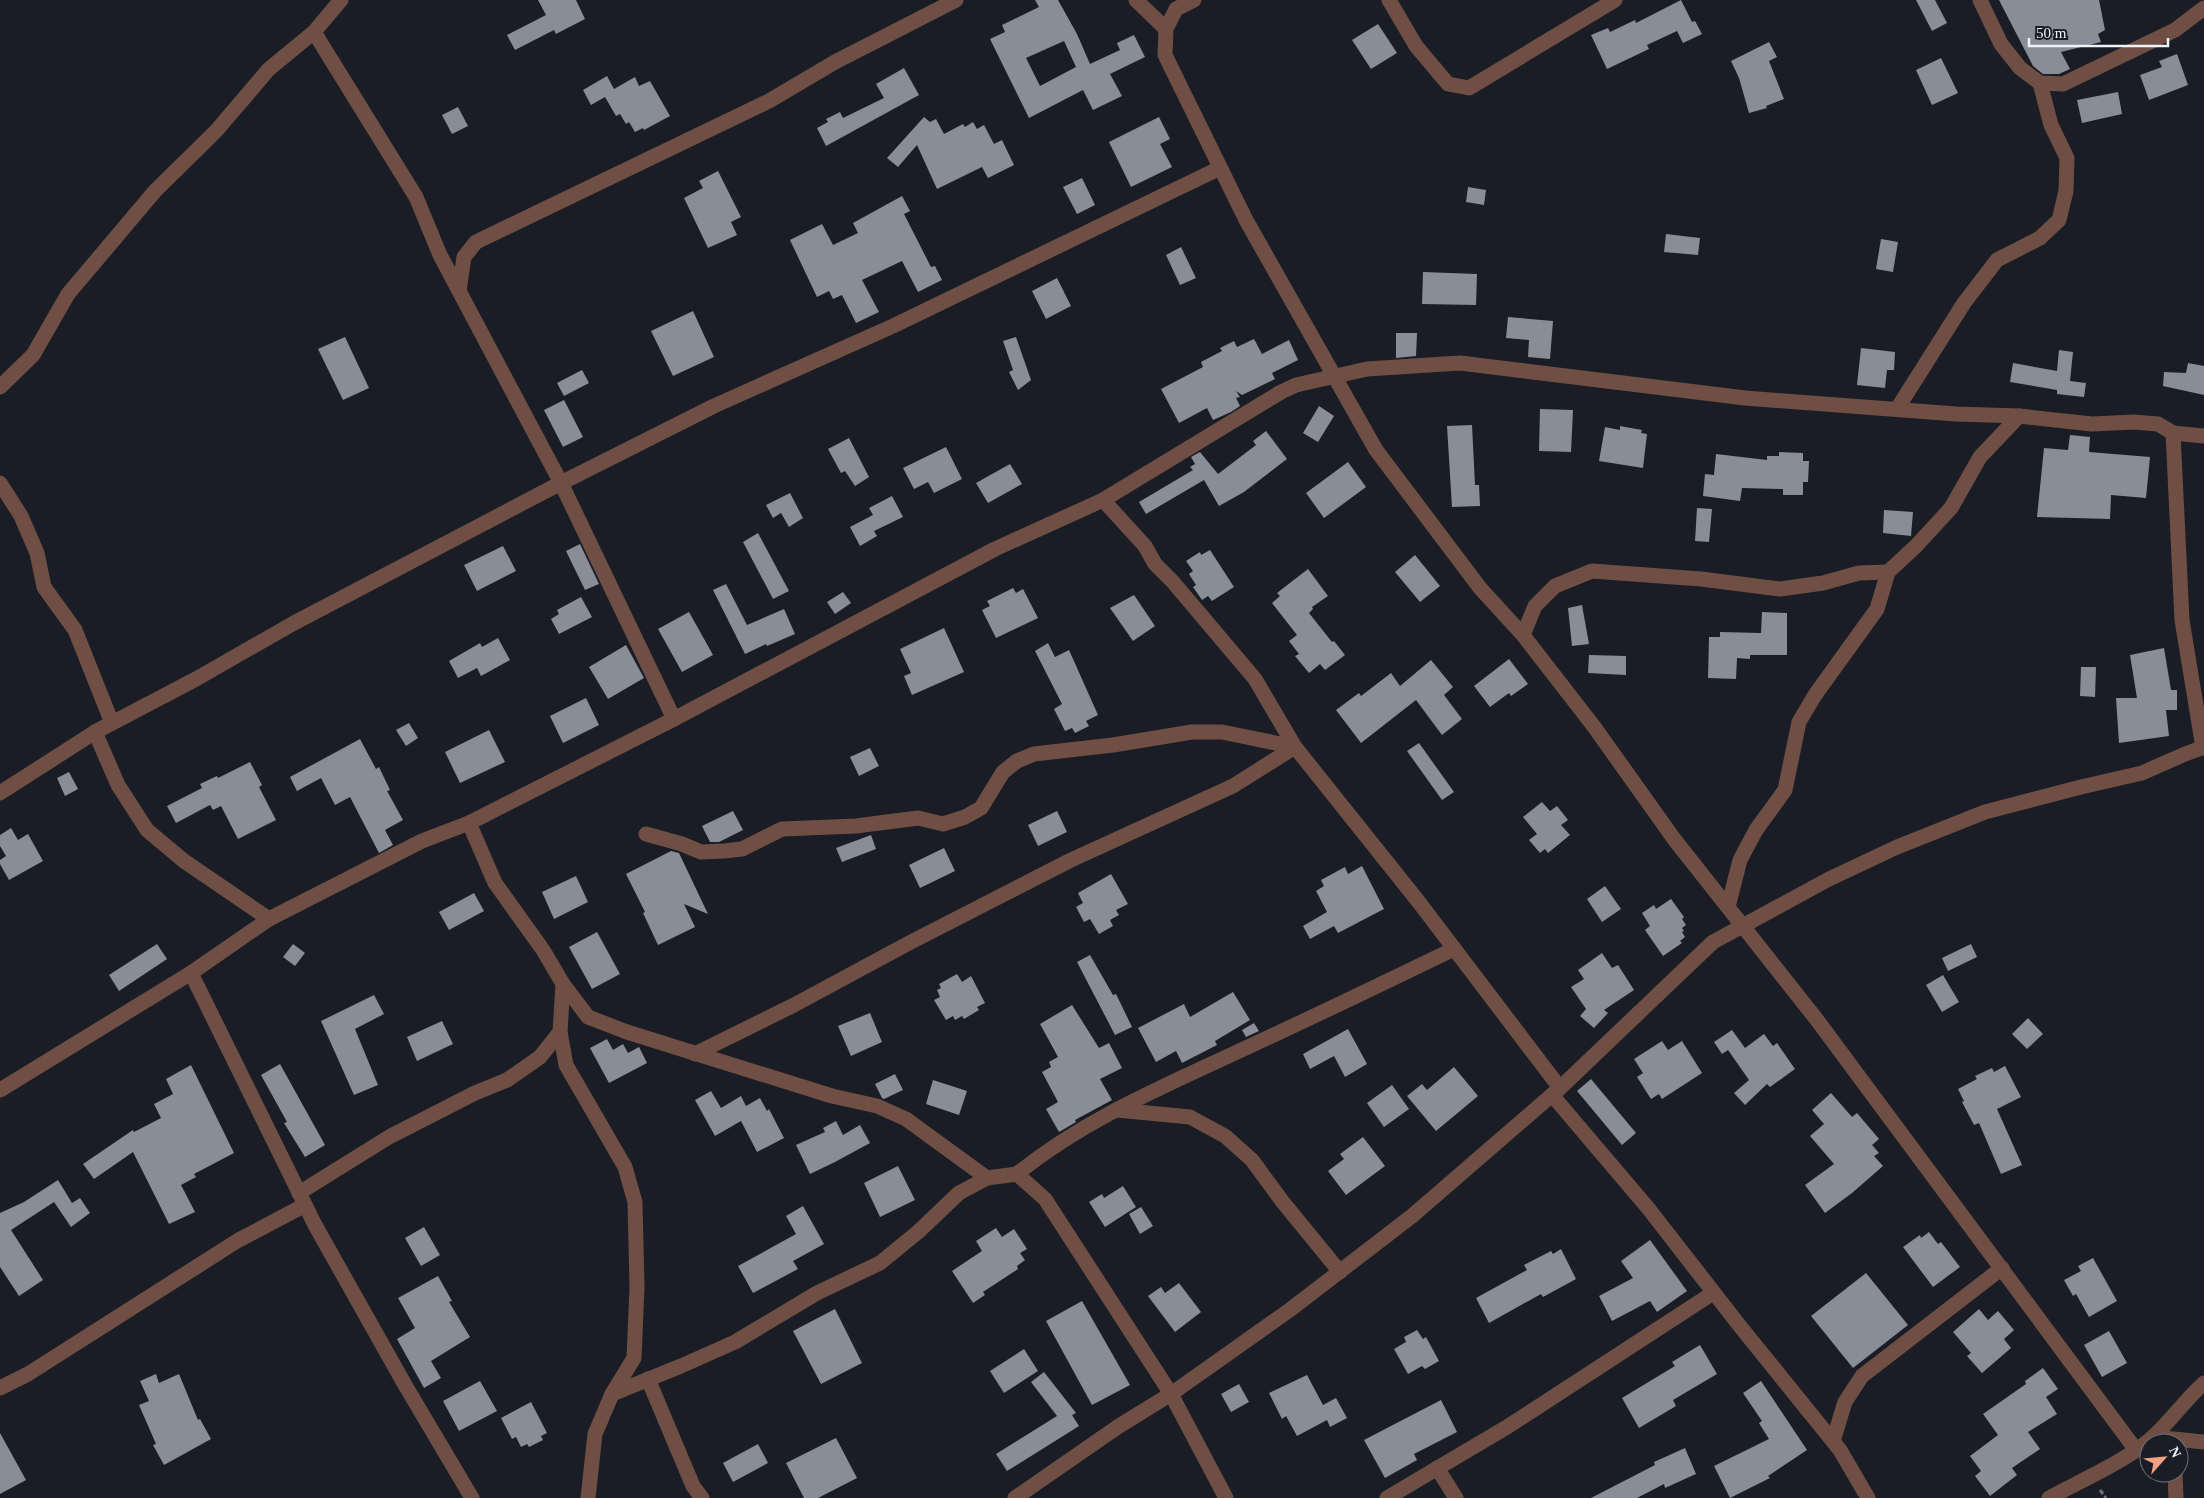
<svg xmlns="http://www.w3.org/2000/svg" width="2204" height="1498" font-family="Georgia,serif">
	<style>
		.building { fill: #898d98; fill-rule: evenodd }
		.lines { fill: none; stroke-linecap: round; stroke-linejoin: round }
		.path { stroke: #6f7279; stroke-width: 3; stroke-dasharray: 5 2.5; stroke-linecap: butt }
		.minor { stroke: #6f4f44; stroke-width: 15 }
	</style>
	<rect width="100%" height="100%" fill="#1a1d25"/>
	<g class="building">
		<polygon points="538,0 576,0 585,19 556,34 554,30 515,50 507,35 546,15"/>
		<path d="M1035 0H1058L1077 34 1090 64 1120 50 1117 43 1134 35 1145 57 1110 74 1122 96 1093 110 1083 90 1029 118 990 39 1005 32 1002 25 1039 7ZM1064 41 1076 67 1040 86 1026 58Z"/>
		<polygon points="1681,0 1692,22 1695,21 1702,34 1683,43 1677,31 1647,45 1649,49 1607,69 1591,35 1608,28 1610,32 1635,20 1636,23"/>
		<polygon points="1916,0 1935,0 1947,23 1932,31"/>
		<polygon points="1999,0 2099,0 2105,30 2098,34 2101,42 2061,52 2070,69 2059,74 2043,74 2033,66"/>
		<polygon points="1378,24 1397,53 1371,69 1352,40"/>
		<polygon points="1769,42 1777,57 1769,61 1784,99 1766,106 1767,108 1749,113 1739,78 1731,61"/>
		<polygon points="2177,54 2188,85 2149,100 2140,75 2162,67 2159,61"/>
		<polygon points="1941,58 1958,93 1932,105 1916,70"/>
		<polygon points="904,68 919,95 826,146 817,128 828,122 826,119 840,112 843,118 884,98 876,84"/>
		<polygon points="607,76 614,89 635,77 639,86 650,81 670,116 644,130 643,128 635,132 629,122 626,124 620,114 616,116 605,97 591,105 583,90"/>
		<polygon points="2118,92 2122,114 2082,123 2077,100"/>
		<polygon points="458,107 468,126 452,134 442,115"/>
		<polygon points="924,117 930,122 936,119 944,134 963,124 965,127 973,122 977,129 984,125 994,144 1002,140 1014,165 988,178 982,167 937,189 917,145 898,167 887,158"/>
		<polygon points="1159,117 1170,139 1160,144 1172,167 1131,187 1109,142"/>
		<polygon points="718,171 741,217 731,222 737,235 708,248 684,198 703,188 699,181"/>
		<polygon points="1082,178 1095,205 1077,214 1063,187"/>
		<polygon points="1468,187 1486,190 1484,205 1466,202"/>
		<polygon points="902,196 910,211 904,214 931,267 935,266 942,280 918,292 902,261 862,280 879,312 856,323 842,295 833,299 829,291 817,297 790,240 822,224 833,245 858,233 853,223"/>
		<polygon points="1666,234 1700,238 1698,255 1664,252"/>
		<polygon points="1881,239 1898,242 1893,272 1876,269"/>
		<polygon points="1181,247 1196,278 1180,285 1166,255"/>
		<polygon points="1423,272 1477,274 1476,305 1422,304"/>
		<polygon points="1057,278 1071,306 1046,319 1032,291"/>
		<polygon points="693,311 714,357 673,376 651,331"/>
		<polygon points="1508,317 1553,321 1550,359 1528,357 1529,340 1506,338"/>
		<polygon points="1396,333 1417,333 1416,356 1396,358"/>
		<polygon points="345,337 369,388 343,400 318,349"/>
		<polygon points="1016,337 1031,380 1018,390 1009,372 1013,370 1003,341"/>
		<polygon points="1254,339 1262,354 1289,340 1298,360 1272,373 1275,379 1242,395 1236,391 1240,397 1236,398 1240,406 1231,412 1213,420 1207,408 1179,423 1161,389 1203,367 1201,362 1222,351 1220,348 1234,341 1237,347"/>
		<polygon points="1861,348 1895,352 1894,370 1887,370 1885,388 1857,385"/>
		<polygon points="2059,350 2073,352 2070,381 2086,383 2084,397 2057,394 2057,390 2010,382 2013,363 2057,371"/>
		<polygon points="2188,363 2204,366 2204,395 2163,386 2164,372 2186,373"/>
		<polygon points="582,370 589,383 564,396 557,383"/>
		<polygon points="564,400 583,437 563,447 544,410"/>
		<polygon points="1319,406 1334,416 1318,442 1303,433"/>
		<polygon points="1540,409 1573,410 1571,452 1539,451"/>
		<polygon points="1472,425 1475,485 1479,485 1480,506 1452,507 1447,426"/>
		<polygon points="1620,426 1642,430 1641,433 1647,434 1643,468 1599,461 1605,427 1620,430"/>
		<polygon points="1266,431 1287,459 1244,492 1219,506 1204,480 1146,514 1139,502 1193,470 1190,467 1195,464 1191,457 1200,452 1218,474 1256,445 1253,441"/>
		<polygon points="2070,435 2090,437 2089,452 2150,457 2146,498 2111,495 2110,519 2037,517 2044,448 2068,450"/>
		<polygon points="849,438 869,477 855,486 845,471 841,473 828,449"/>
		<polygon points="946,447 962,479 934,493 928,482 914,489 903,468"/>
		<polygon points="1779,452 1803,453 1803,461 1809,461 1808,482 1803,482 1803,495 1783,495 1783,489 1742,488 1740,501 1703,496 1705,474 1714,475 1716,454 1767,460 1767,456 1779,456"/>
		<polygon points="1348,462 1366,487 1324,518 1306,493"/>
		<polygon points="1010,464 1022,484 988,503 976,483"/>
		<polygon points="790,493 803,518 789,527 781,513 773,518 766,505"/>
		<polygon points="892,496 903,517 874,531 877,536 860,546 850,527 873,515 869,508"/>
		<polygon points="1697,508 1712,509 1709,542 1695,541"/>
		<polygon points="1884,510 1913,512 1911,536 1883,533"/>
		<polygon points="758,533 789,591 773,599 743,542"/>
		<polygon points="580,544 599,584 585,590 566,551"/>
		<polygon points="503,546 516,571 477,591 464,565"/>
		<polygon points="1210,550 1234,587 1212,601 1208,596 1202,600 1193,587 1196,585 1189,574 1193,571 1186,561 1200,552 1201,555"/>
		<polygon points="1415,555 1440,586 1420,602 1395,572"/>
		<polygon points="1308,569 1328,596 1312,607 1313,609 1309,613 1332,642 1334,641 1345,655 1325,670 1320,664 1309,673 1295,656 1299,654 1289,641 1297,635 1272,603 1280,596 1277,593"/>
		<polygon points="726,584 747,625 784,609 795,634 767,646 766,644 745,654 713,590"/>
		<polygon points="1013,588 1016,593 1023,589 1038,618 996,638 982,610 990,606 987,601"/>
		<polygon points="843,592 851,603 835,614 827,602"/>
		<polygon points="1134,595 1155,626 1133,641 1110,608"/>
		<polygon points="581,597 592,617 559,634 551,619 559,614 557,610"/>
		<polygon points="1582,605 1589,644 1572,646 1568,608"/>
		<polygon points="689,612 713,655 682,672 658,629"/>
		<polygon points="1762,612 1787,613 1787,655 1750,655 1750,659 1737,658 1736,679 1708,678 1709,637 1720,637 1720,632 1761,633"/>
		<polygon points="944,628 964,672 912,695 904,676 911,673 900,649"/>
		<polygon points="498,638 510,660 481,676 477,668 458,678 449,661 480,643 482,647"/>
		<polygon points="1048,643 1055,657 1069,650 1098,715 1086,721 1089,726 1075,733 1072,728 1065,731 1054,709 1062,704 1035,651"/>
		<polygon points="626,645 644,678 608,699 589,667"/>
		<polygon points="2164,648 2171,690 2177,690 2177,710 2166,710 2169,736 2119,743 2116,698 2137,698 2130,655"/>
		<polygon points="1589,655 1626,656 1626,675 1588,673"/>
		<polygon points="1509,659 1528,684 1511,696 1509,693 1490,707 1474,686"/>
		<polygon points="1431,660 1453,687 1444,695 1462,719 1442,735 1416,700 1361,743 1336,710 1359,693 1361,696 1391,673 1400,686"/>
		<polygon points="2081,667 2096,667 2095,697 2080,696"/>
		<polygon points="586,698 599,725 563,743 550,716"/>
		<polygon points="409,723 418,738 406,746 396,730"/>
		<polygon points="489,730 505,762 460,783 445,752"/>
		<polygon points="360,739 376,769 379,767 390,790 387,791 403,820 385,830 393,845 379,853 350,797 335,805 321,778 297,791 290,777"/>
		<polygon points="1419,743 1454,792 1442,800 1407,751"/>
		<polygon points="870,748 879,766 859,776 850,757"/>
		<polygon points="250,762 262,785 259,787 276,820 238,839 221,806 213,810 210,805 176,823 167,806 202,788 200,784 217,776 218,778"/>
		<polygon points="69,772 78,789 65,796 57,778"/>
		<polygon points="1542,802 1550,811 1557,806 1568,820 1561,825 1570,835 1548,853 1545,849 1540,853 1529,840 1537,834 1523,817"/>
		<polygon points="733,811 743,830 719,842 710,842 702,826"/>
		<polygon points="1057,811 1067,832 1038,846 1028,825"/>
		<polygon points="11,828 18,840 28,834 43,861 9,880 0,864 0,860 6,856 0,846 0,835"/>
		<polygon points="871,835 876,849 842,862 836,848"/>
		<polygon points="944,848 955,871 920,888 909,865"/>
		<polygon points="671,851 679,853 708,914 684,904 695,927 658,945 643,913 645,912 626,874"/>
		<polygon points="1362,866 1384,909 1338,933 1334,926 1310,939 1303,926 1327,912 1316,891 1324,886 1321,880 1345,867 1348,874"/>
		<polygon points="1111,874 1128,904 1116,910 1119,915 1110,920 1113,926 1099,934 1090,919 1084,922 1076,907 1083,903 1078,893"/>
		<polygon points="576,876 588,902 554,919 542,892"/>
		<polygon points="1605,886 1621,909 1602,922 1587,899"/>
		<polygon points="474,893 484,911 449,930 439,912"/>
		<polygon points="1671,899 1684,917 1682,919 1686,925 1682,928 1684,931 1682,932 1685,937 1680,941 1682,943 1663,956 1645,930 1650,926 1642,913 1654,905 1656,909"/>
		<polygon points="597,932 620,974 592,989 569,947"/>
		<polygon points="157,944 167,959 119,991 109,975"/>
		<polygon points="293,944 305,953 295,966 283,957"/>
		<polygon points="1971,944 1977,957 1948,971 1942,958"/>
		<polygon points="1602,953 1612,968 1618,965 1634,990 1604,1010 1608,1013 1594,1028 1580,1016 1586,1009 1571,987 1584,979 1578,970"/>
		<polygon points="1090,955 1113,995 1116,994 1132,1027 1115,1035 1077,962"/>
		<polygon points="957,974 962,982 971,976 985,1003 977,1007 979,1010 964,1019 962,1016 955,1020 953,1016 946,1020 934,1000 940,997 937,990 941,988 939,984"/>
		<polygon points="1943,975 1959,1002 1942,1012 1926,985"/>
		<polygon points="1233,992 1250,1020 1215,1041 1217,1045 1182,1063 1176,1051 1156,1062 1138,1028 1184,1004 1190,1017"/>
		<polygon points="374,995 384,1014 355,1029 378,1085 354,1095 321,1021"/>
		<polygon points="1072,1005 1099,1048 1109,1043 1122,1068 1100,1079 1112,1100 1075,1120 1076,1122 1059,1132 1046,1109 1058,1102 1042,1072 1051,1067 1049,1062 1058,1057 1040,1024"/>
		<polygon points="870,1013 882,1042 851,1056 838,1026"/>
		<polygon points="2028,1018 2043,1034 2027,1049 2012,1034"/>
		<polygon points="442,1021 453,1044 417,1061 407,1037"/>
		<polygon points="1254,1023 1259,1031 1246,1037 1242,1030"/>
		<polygon points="1348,1029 1367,1064 1345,1077 1334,1056 1310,1069 1303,1054"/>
		<polygon points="1732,1030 1745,1048 1764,1034 1773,1046 1777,1043 1795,1069 1770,1087 1767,1084 1745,1105 1734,1093 1749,1080 1728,1050 1722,1054 1714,1042"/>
		<polygon points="607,1039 613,1050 623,1044 628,1053 639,1047 647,1063 609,1083 590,1048"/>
		<polygon points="1662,1041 1668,1050 1682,1041 1702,1073 1662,1099 1659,1094 1651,1099 1637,1077 1643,1073 1634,1059"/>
		<polygon points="280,1064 325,1145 305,1157 284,1123 287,1122 261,1075"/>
		<polygon points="191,1065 234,1153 194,1174 196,1177 181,1185 195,1212 169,1224 133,1152 94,1179 83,1164 133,1130 134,1132 161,1118 154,1104 173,1094 166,1079"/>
		<polygon points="2005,1066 2021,1097 1997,1109 2022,1165 2001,1174 1979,1123 1974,1125 1962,1102 1964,1101 1958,1089 1977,1079 1975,1076 1992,1068 1994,1072"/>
		<polygon points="1454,1067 1478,1096 1436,1131 1407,1096 1422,1084 1427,1090"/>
		<polygon points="895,1074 903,1090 884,1099 882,1098 875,1084"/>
		<polygon points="1591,1079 1636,1133 1622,1145 1577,1091"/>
		<polygon points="933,1080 967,1091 959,1115 926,1104"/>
		<polygon points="1392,1085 1409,1109 1384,1127 1367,1103"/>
		<polygon points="711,1091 721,1108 741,1096 746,1106 760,1098 767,1111 769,1109 784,1138 757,1152 741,1121 715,1136 695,1100"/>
		<polygon points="1831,1093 1852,1117 1857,1113 1879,1139 1872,1145 1879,1153 1874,1156 1883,1166 1852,1193 1825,1213 1805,1185 1834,1164 1810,1136 1824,1124 1812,1110"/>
		<polygon points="836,1121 843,1135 860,1125 870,1143 835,1162 810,1174 796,1145 825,1132 823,1128"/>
		<polygon points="1363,1137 1385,1166 1346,1195 1328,1171 1344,1159 1340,1154"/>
		<polygon points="898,1166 915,1200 880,1217 864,1183"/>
		<polygon points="58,1180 72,1203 80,1198 90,1213 71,1227 54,1202 11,1230 43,1280 19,1296 0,1267 0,1213 24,1202"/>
		<polygon points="1123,1186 1136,1207 1105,1227 1089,1202 1102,1194 1104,1198"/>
		<polygon points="803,1206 824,1244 793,1261 798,1269 753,1293 738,1266 796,1234 786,1216"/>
		<polygon points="1141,1207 1153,1226 1140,1234 1129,1214"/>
		<polygon points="424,1227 440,1255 421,1266 405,1238"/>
		<polygon points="996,1228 1002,1237 1014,1229 1027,1249 1020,1253 1025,1260 1017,1266 1018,1269 983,1292 985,1295 973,1303 952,1271 982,1251 976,1241"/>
		<polygon points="1929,1232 1938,1244 1941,1242 1960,1267 1933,1287 1903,1247 1920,1235 1921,1238"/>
		<polygon points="1650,1240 1687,1291 1657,1312 1650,1301 1612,1321 1599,1296 1633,1278 1621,1261"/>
		<polygon points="1561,1249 1576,1279 1543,1297 1541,1294 1489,1323 1476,1298 1527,1270 1524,1265 1551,1251 1553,1254"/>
		<polygon points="2093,1258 2117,1301 2089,1317 2076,1294 2073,1296 2064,1280 2081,1271 2078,1266"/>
		<polygon points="1866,1273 1908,1325 1853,1368 1811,1316"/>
		<polygon points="438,1276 452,1301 449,1302 470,1337 431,1361 441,1378 424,1388 397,1339 415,1328 398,1298"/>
		<polygon points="1179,1283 1201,1312 1175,1332 1148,1296 1161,1287 1165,1293"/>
		<polygon points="1082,1301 1130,1385 1092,1405 1046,1321"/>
		<polygon points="835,1309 862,1363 821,1384 793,1331"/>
		<polygon points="1979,1309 1988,1320 1998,1311 2014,1330 2004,1339 2011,1348 1982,1373 1967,1356 1971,1353 1953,1332"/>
		<polygon points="1417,1330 1423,1339 1426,1337 1439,1361 1425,1369 1422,1366 1408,1374 1394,1349 1406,1342 1404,1337"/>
		<polygon points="2109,1331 2127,1363 2102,1377 2084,1345"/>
		<polygon points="1700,1345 1717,1374 1673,1400 1676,1406 1639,1428 1622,1398 1675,1366 1672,1362"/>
		<polygon points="1024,1349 1038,1371 1004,1393 990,1371"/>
		<polygon points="2043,1368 2058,1389 2046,1397 2057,1414 2028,1432 2040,1449 2012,1468 2017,1475 1990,1496 1975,1476 1981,1471 1970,1456 1998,1435 1983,1414 2026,1384 2025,1381"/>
		<polygon points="1044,1372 1076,1413 1072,1415 1079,1426 1007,1471 996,1454 1057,1416 1031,1382"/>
		<polygon points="156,1374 159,1383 179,1374 198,1420 200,1419 211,1439 164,1465 153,1445 156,1444 139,1405 149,1401 140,1381"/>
		<polygon points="1307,1375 1323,1405 1336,1398 1347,1418 1330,1427 1327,1420 1297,1436 1286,1416 1282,1419 1269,1393"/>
		<polygon points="480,1381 497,1411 459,1431 443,1401"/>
		<polygon points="1761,1381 1807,1450 1768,1476 1770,1478 1730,1498 1714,1466 1769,1439 1759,1423 1762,1421 1743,1393"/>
		<polygon points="1239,1384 1249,1402 1231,1412 1221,1394"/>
		<polygon points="1441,1400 1457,1432 1414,1454 1417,1460 1385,1478 1364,1440"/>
		<polygon points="531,1402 547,1433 541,1436 543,1440 529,1447 527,1444 521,1447 516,1437 512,1439 501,1418"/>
		<polygon points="0,1433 26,1480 0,1494"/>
		<polygon points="836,1438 857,1478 818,1498 804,1498 786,1463"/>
		<polygon points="758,1444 768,1463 733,1482 723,1463"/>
		<polygon points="1685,1448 1696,1474 1665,1488 1664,1484 1637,1498 1591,1498 1655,1465 1654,1462"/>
	</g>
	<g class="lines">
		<polyline class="path" points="2100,1490 2106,1498"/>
		<g class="minor">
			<polyline points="1136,0 1166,29"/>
			<polyline points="1194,0 1176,9 1166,29 1165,55 1246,220 1376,450 1480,588 1523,635 1595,728 1674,839 1817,1020 2136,1450"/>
			<polyline points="1389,0 1416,46 1448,84 1469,88 1615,0"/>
			<polyline points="1980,0 2001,44 2020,68 2040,83 2063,84 2175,30 2204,8"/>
			<polyline points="314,32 416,197 440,255 561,483 674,719"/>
			<polyline points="459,291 464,257 476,242 769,101 835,62 956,0"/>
			<polyline points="0,387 33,355 68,294 155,191 216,131 269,69 314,32 341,0"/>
			<polyline points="1897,409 1964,303 1997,260 2040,238 2059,220 2066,191 2067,158 2051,125 2040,83"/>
			<polyline points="2173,433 2204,436"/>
			<polyline points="0,483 21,516 37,553 44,587 75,630 112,723"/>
			<polyline points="1523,635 1535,606 1555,586 1592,571 1701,579 1780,589 1823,583 1859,573 1888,572"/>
			<polyline points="95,732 118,785 147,830 184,861 269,919"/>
			<polyline points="0,793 95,732 196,679 294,623 561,483 714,406 893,326 1220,168"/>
			<polyline points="469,823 495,883 543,950 563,984 588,1017 627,1032 832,1096 877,1106 906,1119 987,1178"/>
			<polyline points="646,834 682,844 701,852 724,851 742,849 782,829 856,826 918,818 943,824 965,817 981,808 1003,772 1017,761 1034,754 1113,745 1192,732 1222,732 1295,747 1418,901 1560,1088"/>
			<polyline points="1728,907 1740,860 1756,830 1785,790 1799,722 1815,695 1877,609 1888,572 1916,546 1951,508 1980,457 2019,416"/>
			<polyline points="191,973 315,1225 405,1385 472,1498"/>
			<polyline points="563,984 560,1032 566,1065 625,1167 635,1202 637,1287 634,1358 612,1394 595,1434 588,1498"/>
			<polyline points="695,1054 794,1005 909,943 1071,860 1233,786 1295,747 1255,679 1173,582 1155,564 1145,546 1103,500"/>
			<polyline points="0,1090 191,973 269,919 422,841 469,823 674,719 995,549 1103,500 1281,392 1296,385 1367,369 1460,363 1745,398 1956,414 2019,416 2092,424 2134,422 2158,424 2173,433 2182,620 2203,748"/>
			<polyline points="1552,1095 1648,1208 1739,1325 1840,1450 1868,1498"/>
			<polyline points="1117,1110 1190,1117 1225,1136 1252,1160 1282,1201 1340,1272"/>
			<path d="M1017 1174C1082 1121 1160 1088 1235 1053 1309 1019 1381 984 1454 949"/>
			<polyline points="299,1193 389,1137 475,1093 507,1080 540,1057 560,1032"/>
			<polyline points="648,1379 693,1486 702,1498"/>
			<polyline points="0,1388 28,1374 237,1241 305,1205"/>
			<polyline points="612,1394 681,1366 735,1342 817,1293 880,1263 918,1232 959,1193 987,1178 1017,1174 1045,1199 1171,1394 1226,1498"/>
			<polyline points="2154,1437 2204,1442"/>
			<polyline points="1833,1441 1845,1402 1862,1376 2002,1268"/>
			<polyline points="1437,1468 1456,1498"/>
			<polyline points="2175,1473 2176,1498"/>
			<polyline points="1015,1498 1119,1426 1171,1394 1291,1309 1412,1216 1560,1088 1713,942 1829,879 1897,847 1985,812 2081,787 2142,773 2185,754 2204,747"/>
			<polyline points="1387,1498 1507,1427 1713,1293"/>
			<path d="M2049 1498C2080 1481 2129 1460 2154 1436 2172 1419 2186 1399 2204 1383"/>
		</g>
	</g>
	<g transform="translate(2164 1458) rotate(63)"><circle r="24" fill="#1a1d25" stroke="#6f7279"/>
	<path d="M0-4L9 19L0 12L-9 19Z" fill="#f39f84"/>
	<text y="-8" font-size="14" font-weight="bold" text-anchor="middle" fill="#eff2f7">N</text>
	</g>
	<path d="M2029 38v8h139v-8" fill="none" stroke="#eff2f7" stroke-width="2.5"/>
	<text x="2036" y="38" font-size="15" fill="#eff2f7" stroke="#1a1d25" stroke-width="4" paint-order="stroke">50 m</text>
</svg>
